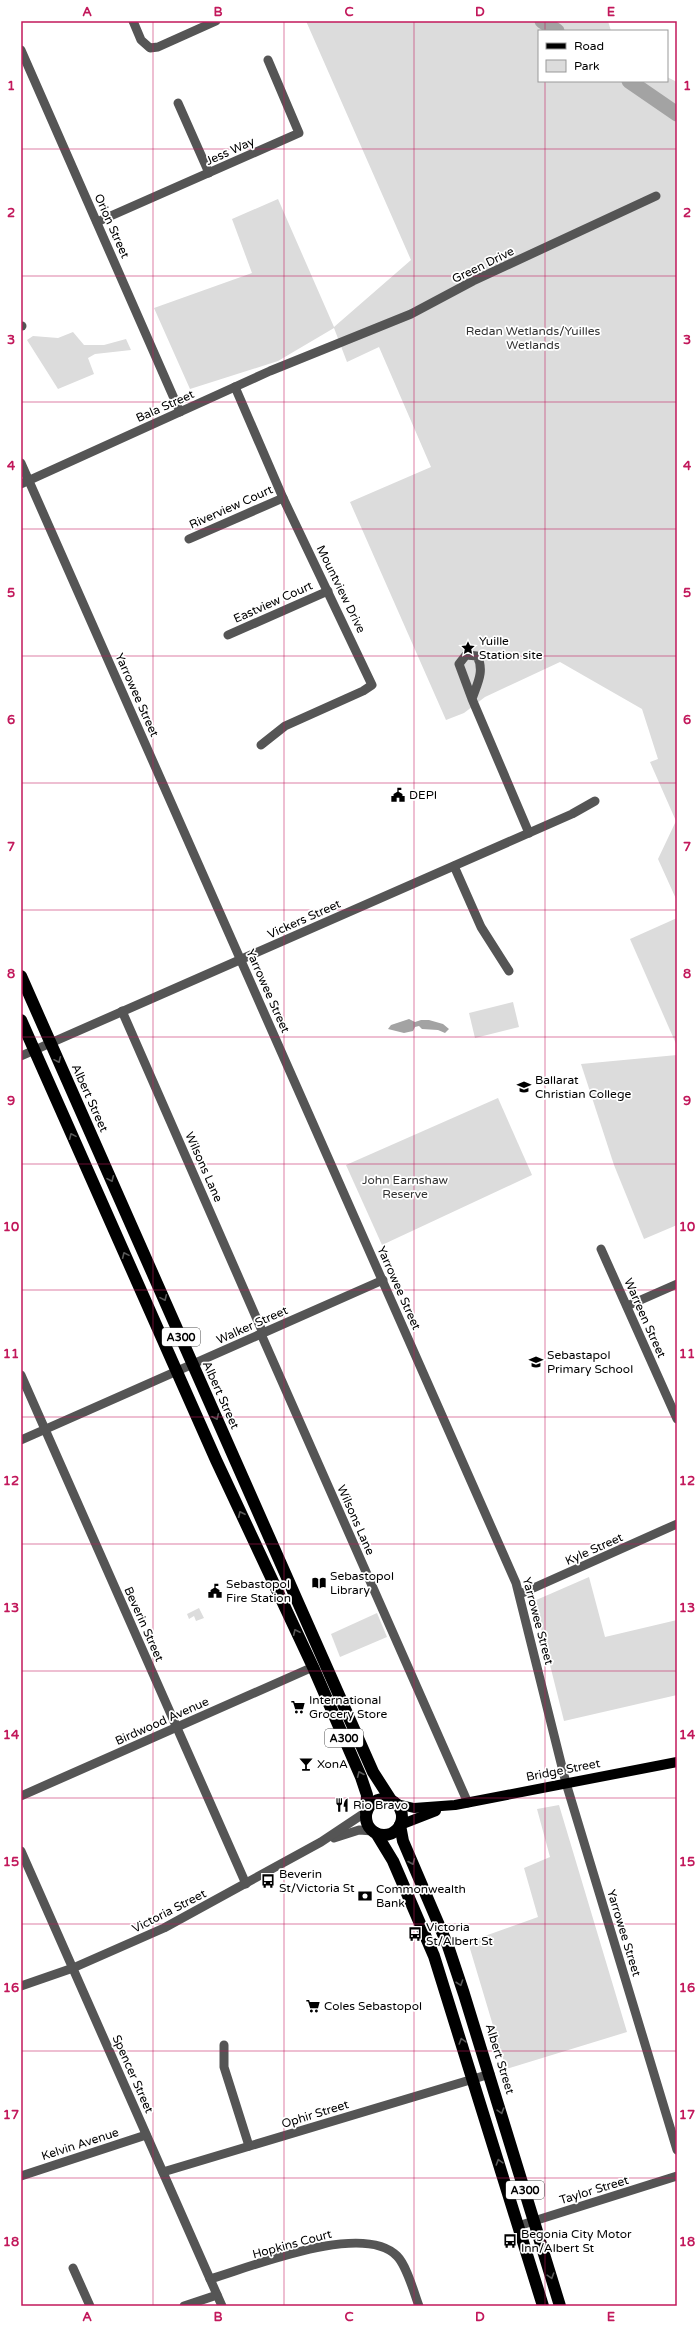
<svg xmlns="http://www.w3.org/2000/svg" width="698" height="2327" font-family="'Varela Round',sans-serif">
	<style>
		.green { fill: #dcdcdc }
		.water { fill: #a3a3a3 }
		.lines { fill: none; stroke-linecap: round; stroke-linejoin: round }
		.river { stroke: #a3a3a3; stroke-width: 15 }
		.minor { stroke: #555; stroke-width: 9 }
		.major { stroke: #000; stroke-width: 10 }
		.highway { stroke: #000; stroke-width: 12 }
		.oneway { stroke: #595959 }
		.grid { fill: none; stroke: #c2185b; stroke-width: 1; stroke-opacity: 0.55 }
		.labels { text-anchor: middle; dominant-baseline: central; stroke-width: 3.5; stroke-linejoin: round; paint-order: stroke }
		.shield { fill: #fff; stroke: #4c4c4c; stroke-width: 1 }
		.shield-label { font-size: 11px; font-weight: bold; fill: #000 }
		.street-label { font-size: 12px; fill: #000; stroke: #fff }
		.park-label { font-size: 12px; fill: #333; stroke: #fff }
		.poi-label { font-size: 12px; fill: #000; stroke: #fff; text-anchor: start }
		.neatline { fill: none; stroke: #c2185b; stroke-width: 1.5 }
		.grid-label { font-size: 13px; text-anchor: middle; font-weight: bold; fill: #c2185b }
	</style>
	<rect width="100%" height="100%" fill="#fff"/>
	<g class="green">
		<polygon points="306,21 608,21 611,31 539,31 539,81 667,81 667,77 677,82 677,901 658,859 676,821 650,762 658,759 642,709 560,662 485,697 464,713 446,720 350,502 431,467 379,347 347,362 334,328 278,361 190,389 154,308 252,273 232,219 278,199 334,327 411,260"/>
		<polygon points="73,332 84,345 104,345 126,339 131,350 95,354 88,358 94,374 58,389 27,340 33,336 58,338"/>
		<polygon points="677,918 677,1046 630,939"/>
		<polygon points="513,1002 519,1027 475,1038 469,1013"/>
		<polygon points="677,1055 677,1225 644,1239 614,1165 581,1064"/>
		<polygon points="498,1098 532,1175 382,1245 346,1165"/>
		<polygon points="589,1577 605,1637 677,1620 677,1695 564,1721 534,1601"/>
		<polygon points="199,1608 204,1618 196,1621 194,1616 189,1619 187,1614"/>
		<polygon points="377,1613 387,1637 340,1657 331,1634"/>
		<polygon points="559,1805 627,2032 506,2069 468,1942 538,1917 524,1868 550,1857 537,1809"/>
	</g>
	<polygon class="water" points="409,1019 415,1022 421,1020 429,1020 443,1024 449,1029 445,1033 438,1030 422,1029 419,1026 415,1027 413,1031 404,1033 388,1029 391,1025"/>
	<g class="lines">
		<g class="river">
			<polyline points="542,21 557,31"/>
			<polyline points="629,81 677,114"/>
		</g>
		<g class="minor">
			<polyline points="133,21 141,40 150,48 158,47 216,21"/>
			<polyline points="21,50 180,412"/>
			<polyline points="178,103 209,173"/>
			<polyline points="97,222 299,133 268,60"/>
			<polyline points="21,326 22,326"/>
			<polyline points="235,387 283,498 372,685 363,691 285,726 261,745"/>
			<polyline points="21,463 516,1583 566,1783 677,2150"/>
			<polyline points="21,484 270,371 411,314 473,281 656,196"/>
			<polyline points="189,539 283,498"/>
			<polyline points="228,635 328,591"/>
			<path d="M472 699C477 684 485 671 477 656L466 655 459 664 472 699 529 833"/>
			<polyline points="454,866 481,927 509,971"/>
			<polyline points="122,1011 263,1333"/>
			<polyline points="21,1056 572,814 595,801"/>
			<polyline points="601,1249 677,1419"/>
			<polyline points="627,1306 677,1284"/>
			<polyline points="261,1334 468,1803"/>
			<polyline points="21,1375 246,1884"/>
			<polyline points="21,1440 383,1280"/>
			<polyline points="520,1594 677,1524"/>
			<polyline points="21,1796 313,1667"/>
			<polyline points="334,1838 359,1830 373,1831"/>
			<polyline points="21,1851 222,2306"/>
			<polyline points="21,1986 73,1968 164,1928 321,1842 366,1812"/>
			<polyline points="224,2045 224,2067 249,2146"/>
			<polyline points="163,2172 490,2074"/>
			<polyline points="21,2176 146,2135"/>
			<polyline points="518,2226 677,2176"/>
			<polyline points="73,2268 90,2306"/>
			<path d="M210 2279C251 2267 363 2221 397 2256 407 2266 414 2293 419 2306"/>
			<polyline points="184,2306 217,2295"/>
		</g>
		<g class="major">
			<polyline points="397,1804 414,1808 455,1805 677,1762"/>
			<polyline points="400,1825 436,1811"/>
		</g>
		<g class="highway">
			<polyline points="21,976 373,1772 391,1800"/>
			<polyline points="21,1020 216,1460 313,1667 361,1777 367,1795 366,1812"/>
			<circle cx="384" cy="1817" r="18"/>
			<polyline points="400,1825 403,1841 448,1946 464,1994 560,2306"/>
			<polyline points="376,1833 393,1861 434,1956 543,2306"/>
		</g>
	</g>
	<defs><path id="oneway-chevron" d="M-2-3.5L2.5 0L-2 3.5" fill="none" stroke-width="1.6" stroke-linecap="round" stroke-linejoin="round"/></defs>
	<g class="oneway">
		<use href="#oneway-chevron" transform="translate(58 1060) rotate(66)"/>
		<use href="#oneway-chevron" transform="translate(72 1136) rotate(-114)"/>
		<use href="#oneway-chevron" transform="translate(111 1179) rotate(66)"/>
		<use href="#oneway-chevron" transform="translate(125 1255) rotate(-114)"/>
		<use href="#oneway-chevron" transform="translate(164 1298) rotate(66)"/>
		<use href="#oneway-chevron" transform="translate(216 1417) rotate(66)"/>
		<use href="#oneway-chevron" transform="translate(241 1514) rotate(-115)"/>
		<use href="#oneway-chevron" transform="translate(296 1632) rotate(-115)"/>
		<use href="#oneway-chevron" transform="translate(360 1774) rotate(-113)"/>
		<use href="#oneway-chevron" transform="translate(412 1862) rotate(67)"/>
		<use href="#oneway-chevron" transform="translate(460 1983) rotate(71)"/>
		<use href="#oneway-chevron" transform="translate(462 2041) rotate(-107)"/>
		<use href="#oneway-chevron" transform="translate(501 2111) rotate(73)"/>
		<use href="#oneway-chevron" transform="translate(499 2162) rotate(-107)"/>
		<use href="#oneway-chevron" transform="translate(551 2276) rotate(73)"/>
	</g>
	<path class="grid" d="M153 21V2306M284 21V2306M414 21V2306M545 21V31M545 81V2306M21 149H677M21 276H677M21 402H677M21 529H677M21 656H677M21 783H677M21 910H677M21 1037H677M21 1164H677M21 1290H677M21 1417H677M21 1544H677M21 1671H677M21 1798H677M21 1924H677M21 2051H677M21 2178H677"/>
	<defs>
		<symbol id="sight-bare" viewBox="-9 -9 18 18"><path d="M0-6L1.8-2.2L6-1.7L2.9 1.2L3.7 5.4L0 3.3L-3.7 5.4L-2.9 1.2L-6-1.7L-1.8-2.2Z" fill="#000" stroke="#fff" stroke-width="2.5" paint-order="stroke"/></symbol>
		<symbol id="civic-bare" viewBox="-9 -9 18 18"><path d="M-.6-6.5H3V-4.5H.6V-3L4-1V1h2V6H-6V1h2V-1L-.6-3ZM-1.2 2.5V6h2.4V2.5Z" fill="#000" stroke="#fff" stroke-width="2.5" paint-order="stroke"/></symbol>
		<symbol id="school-bare" viewBox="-9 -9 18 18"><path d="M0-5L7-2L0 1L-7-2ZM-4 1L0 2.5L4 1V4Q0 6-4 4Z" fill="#000" stroke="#fff" stroke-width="2.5" paint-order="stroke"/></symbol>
		<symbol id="library-bare" viewBox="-9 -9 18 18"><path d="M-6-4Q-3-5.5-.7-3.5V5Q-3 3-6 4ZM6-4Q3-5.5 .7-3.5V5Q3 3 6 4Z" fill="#000" stroke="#fff" stroke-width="2.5" paint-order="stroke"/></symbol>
		<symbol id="supermarket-bare" viewBox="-9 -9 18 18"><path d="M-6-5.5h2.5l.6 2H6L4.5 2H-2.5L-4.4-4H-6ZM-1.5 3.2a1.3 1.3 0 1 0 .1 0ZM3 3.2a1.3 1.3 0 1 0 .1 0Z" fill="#000" stroke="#fff" stroke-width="2.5" paint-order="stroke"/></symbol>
		<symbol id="bar-bare" viewBox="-9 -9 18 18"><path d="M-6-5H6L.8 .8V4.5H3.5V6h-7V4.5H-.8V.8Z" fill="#000" stroke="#fff" stroke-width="2.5" paint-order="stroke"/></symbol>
		<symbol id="restaurant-bare" viewBox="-9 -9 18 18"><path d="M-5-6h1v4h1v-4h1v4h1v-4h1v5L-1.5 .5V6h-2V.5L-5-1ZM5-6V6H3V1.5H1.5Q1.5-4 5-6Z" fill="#000" stroke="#fff" stroke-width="2.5" paint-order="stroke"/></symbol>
		<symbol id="bus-bare" viewBox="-9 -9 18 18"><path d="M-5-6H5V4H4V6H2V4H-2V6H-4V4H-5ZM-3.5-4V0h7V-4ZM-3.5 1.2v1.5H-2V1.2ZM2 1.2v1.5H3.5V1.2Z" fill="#000" stroke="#fff" stroke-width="2.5" paint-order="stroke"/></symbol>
		<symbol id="bank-bare" viewBox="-9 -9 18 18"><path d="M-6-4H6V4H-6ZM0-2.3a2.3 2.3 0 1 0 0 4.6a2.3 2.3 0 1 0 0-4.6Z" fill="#000" stroke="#fff" stroke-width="2.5" paint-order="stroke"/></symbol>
	</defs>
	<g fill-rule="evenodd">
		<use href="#sight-bare" x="458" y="638" width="20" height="20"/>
		<use href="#civic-bare" x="388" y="785" width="20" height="20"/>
		<use href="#school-bare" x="514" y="1077" width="20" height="20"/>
		<use href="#school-bare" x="526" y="1352" width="20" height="20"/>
		<use href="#library-bare" x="309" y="1573" width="20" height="20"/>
		<use href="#civic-bare" x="205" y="1581" width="20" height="20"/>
		<use href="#supermarket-bare" x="288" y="1697" width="20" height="20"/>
		<use href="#bar-bare" x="296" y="1754" width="20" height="20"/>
		<use href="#restaurant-bare" x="332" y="1795" width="20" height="20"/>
		<use href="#bus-bare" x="258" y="1871" width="20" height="20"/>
		<use href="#bank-bare" x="355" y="1886" width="20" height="20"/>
		<use href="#bus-bare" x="405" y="1924" width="20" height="20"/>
		<use href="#supermarket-bare" x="303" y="1996" width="20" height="20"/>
		<use href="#bus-bare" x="500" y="2231" width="20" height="20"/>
	</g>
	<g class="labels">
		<g class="shield">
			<rect x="162" y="1328" width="38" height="18" rx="3"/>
			<rect x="325" y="1729" width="38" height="18" rx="3"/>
			<rect x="506" y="2181" width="38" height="18" rx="3"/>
		</g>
		<g class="shield-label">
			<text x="181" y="1337">A300</text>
			<text x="344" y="1738">A300</text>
			<text x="525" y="2190">A300</text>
		</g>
		<g class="street-label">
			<text transform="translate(230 151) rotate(-24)">Jess Way</text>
			<text transform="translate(112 226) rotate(66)">Orion Street</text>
			<text transform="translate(483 265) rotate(-26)">Green Drive</text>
			<text transform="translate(165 406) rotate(-24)">Bala Street</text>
			<text transform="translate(231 507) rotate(-24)">Riverview Court</text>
			<text transform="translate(341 589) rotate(64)">Mountview Drive</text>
			<text transform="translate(273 602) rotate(-24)">Eastview Court</text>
			<text transform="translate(137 695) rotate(66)">Yarrowee Street</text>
			<text transform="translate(304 919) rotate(-24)">Vickers Street</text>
			<text transform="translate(268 991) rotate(66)">Yarrowee Street</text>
			<text transform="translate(90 1098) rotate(66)">Albert Street</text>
			<text transform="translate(204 1167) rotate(66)">Wilsons Lane</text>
			<text transform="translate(399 1288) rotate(66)">Yarrowee Street</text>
			<text transform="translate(645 1318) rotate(66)">Warreen Street</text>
			<text transform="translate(252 1325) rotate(-24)">Walker Street</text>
			<text transform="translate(221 1395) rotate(66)">Albert Street</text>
			<text transform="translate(356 1520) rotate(66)">Wilsons Lane</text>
			<text transform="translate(594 1549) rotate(-24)">Kyle Street</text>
			<text transform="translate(538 1621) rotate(75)">Yarrowee Street</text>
			<text transform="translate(144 1624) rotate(66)">Beverin Street</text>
			<text transform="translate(162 1721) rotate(-24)">Birdwood Avenue</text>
			<text transform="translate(563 1770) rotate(-11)">Bridge Street</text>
			<text transform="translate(169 1911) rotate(-27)">Victoria Street</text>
			<text transform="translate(624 1933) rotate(73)">Yarrowee Street</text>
			<text transform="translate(500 2059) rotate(73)">Albert Street</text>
			<text transform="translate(133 2074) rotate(66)">Spencer Street</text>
			<text transform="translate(315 2114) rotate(-17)">Ophir Street</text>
			<text transform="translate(80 2144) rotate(-18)">Kelvin Avenue</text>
			<text transform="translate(594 2190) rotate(-17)">Taylor Street</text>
			<text transform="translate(292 2244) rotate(-15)">Hopkins Court</text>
		</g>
		<g class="park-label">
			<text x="533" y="331">Redan Wetlands/Yuilles<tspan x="533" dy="14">Wetlands</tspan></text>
			<text x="405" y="1180">John Earnshaw<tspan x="405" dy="14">Reserve</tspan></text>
		</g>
		<g class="poi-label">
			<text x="479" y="641">Yuille<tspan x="479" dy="14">Station site</tspan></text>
			<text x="409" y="795">DEPI</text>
			<text x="535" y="1080">Ballarat<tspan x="535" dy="14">Christian College</tspan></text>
			<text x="547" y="1355">Sebastapol<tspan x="547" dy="14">Primary School</tspan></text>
			<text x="330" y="1576">Sebastopol<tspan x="330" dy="14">Library</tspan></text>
			<text x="226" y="1584">Sebastopol<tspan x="226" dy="14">Fire Station</tspan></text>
			<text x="309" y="1700">International<tspan x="309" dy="14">Grocery Store</tspan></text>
			<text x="317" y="1764">XonA</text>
			<text x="353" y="1805">Rio Bravo</text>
			<text x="279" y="1874">Beverin<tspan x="279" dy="14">St/Victoria St</tspan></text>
			<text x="376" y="1889">Commonwealth<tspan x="376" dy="14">Bank</tspan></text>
			<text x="426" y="1927">Victoria<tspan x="426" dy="14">St/Albert St</tspan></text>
			<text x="324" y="2006">Coles Sebastopol</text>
			<text x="521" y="2234">Begonia City Motor<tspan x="521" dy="14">Inn/Albert St</tspan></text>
		</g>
	</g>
	<rect width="698" height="2327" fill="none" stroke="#ffffff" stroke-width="44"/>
	<rect x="538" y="30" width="130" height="52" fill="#ffffff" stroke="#999999"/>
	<rect x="546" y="43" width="20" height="6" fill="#000000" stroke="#999999"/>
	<text x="574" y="50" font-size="12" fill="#000000">Road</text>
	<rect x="546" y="60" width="20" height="12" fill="#dcdcdc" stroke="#999999"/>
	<text x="574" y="70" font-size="12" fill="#000000">Park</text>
	<rect x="22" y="22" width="654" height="2283" class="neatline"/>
	<g class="grid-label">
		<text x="87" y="16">A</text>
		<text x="218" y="16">B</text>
		<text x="349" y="16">C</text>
		<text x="480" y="16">D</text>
		<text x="611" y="16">E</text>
		<text x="11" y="90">1</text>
		<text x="687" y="90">1</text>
		<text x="11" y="217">2</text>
		<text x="687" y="217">2</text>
		<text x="11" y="344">3</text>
		<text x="687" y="344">3</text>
		<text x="11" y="470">4</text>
		<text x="687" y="470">4</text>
		<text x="11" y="597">5</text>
		<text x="687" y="597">5</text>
		<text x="11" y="724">6</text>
		<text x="687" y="724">6</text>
		<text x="11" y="851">7</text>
		<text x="687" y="851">7</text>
		<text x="11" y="978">8</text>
		<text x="687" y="978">8</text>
		<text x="11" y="1105">9</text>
		<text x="687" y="1105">9</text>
		<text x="11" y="1231">10</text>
		<text x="687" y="1231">10</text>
		<text x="11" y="1358">11</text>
		<text x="687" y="1358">11</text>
		<text x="11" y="1485">12</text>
		<text x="687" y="1485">12</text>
		<text x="11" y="1612">13</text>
		<text x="687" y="1612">13</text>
		<text x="11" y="1739">14</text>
		<text x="687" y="1739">14</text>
		<text x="11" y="1866">15</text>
		<text x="687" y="1866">15</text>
		<text x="11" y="1992">16</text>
		<text x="687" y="1992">16</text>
		<text x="11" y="2119">17</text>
		<text x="687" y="2119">17</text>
		<text x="11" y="2246">18</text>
		<text x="687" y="2246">18</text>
		<text x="87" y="2321">A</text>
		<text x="218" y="2321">B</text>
		<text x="349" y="2321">C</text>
		<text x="480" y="2321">D</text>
		<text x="611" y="2321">E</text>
	</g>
</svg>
